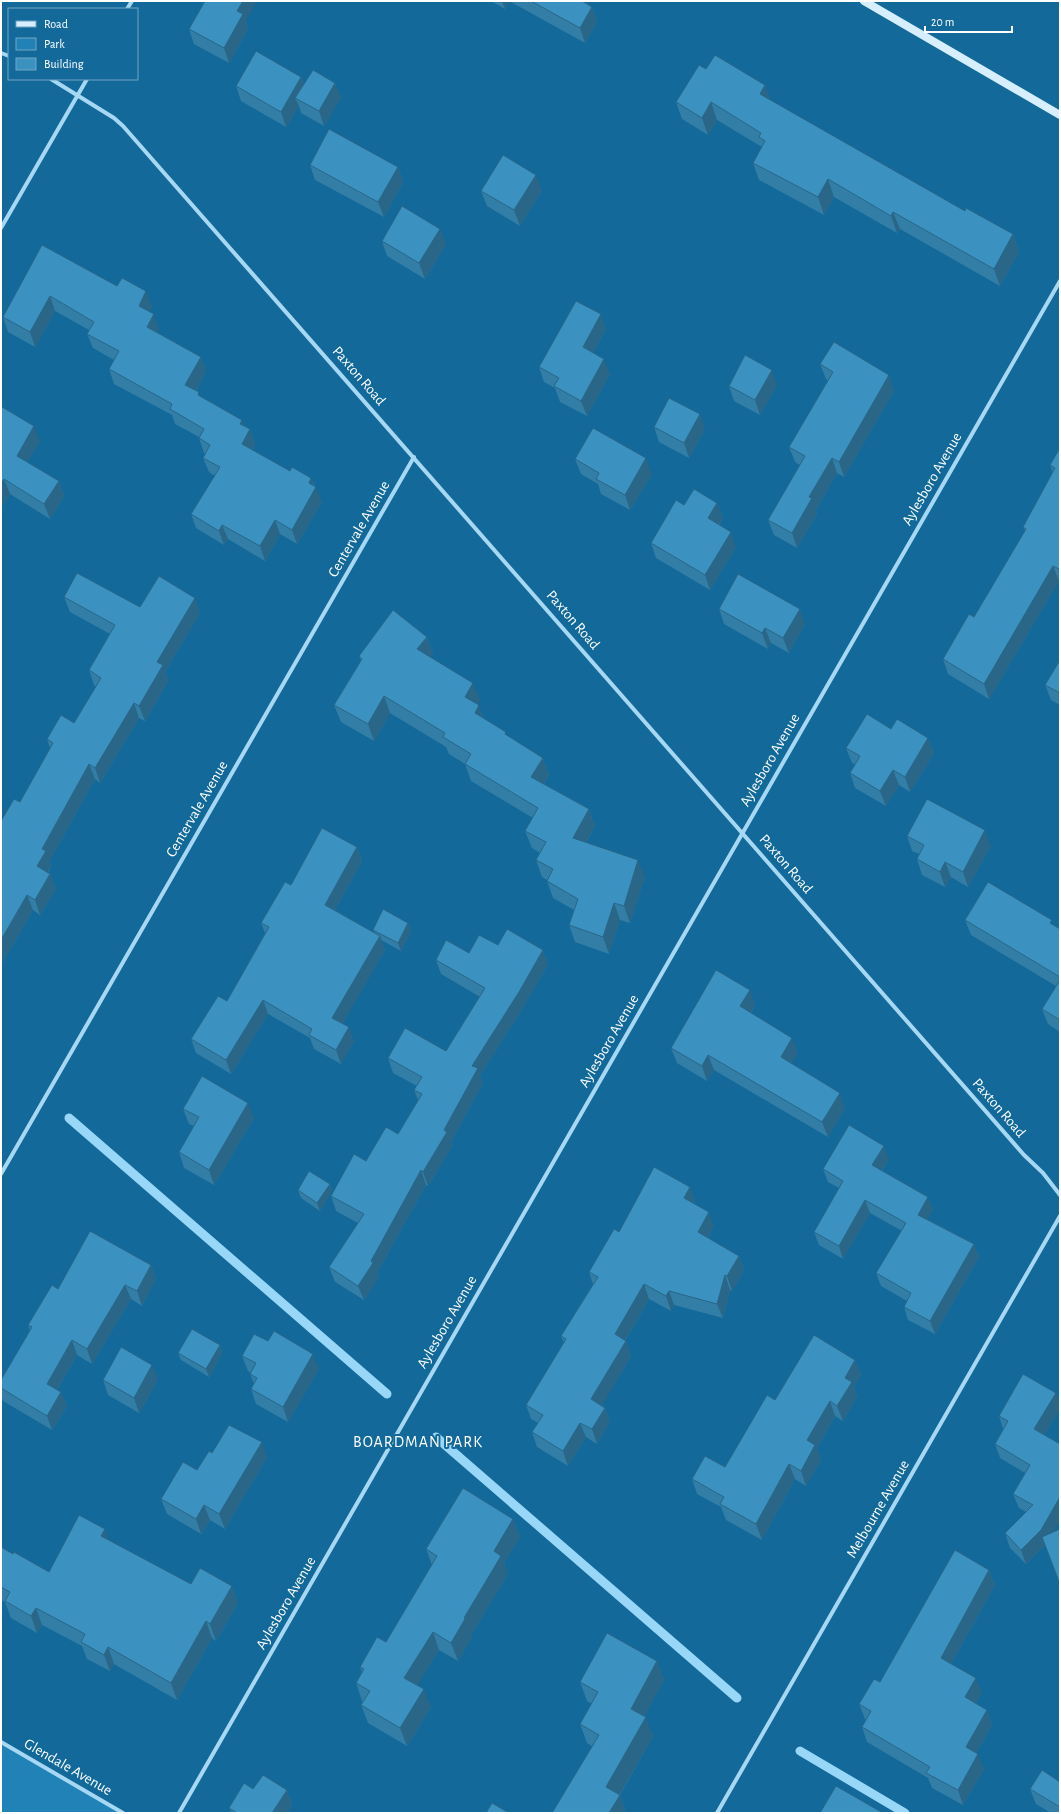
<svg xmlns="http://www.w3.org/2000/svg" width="1061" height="1814" font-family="'Alegreya Sans',sans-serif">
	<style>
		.green { fill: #2182b8 }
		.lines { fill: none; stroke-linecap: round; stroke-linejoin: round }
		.stream { stroke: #98d7f7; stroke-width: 9 }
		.street { stroke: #a6d8f4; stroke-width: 4 }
		.secondary { stroke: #d6eefd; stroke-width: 8 }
		.wall { fill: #337ea6 }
		.shaded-wall { fill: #296687 }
		.building { fill: #3b92c1; stroke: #296687 }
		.labels { text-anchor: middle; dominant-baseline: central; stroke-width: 4; stroke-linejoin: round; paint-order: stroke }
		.street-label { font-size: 15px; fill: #fff; stroke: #12699a }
		.neighbourhood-label { font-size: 16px; letter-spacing: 1px; fill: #fff; stroke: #12699a }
	</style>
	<rect width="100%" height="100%" fill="#12699a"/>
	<polygon class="green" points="1,1742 123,1813 1,1813"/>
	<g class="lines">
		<g class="stream">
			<polyline points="69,1118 387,1394"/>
			<polyline points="436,1437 737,1698"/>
			<polyline points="800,1751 905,1813"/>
		</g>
		<g class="street">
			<polyline points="127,9 132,1"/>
			<polyline points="1,53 9,56"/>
			<polyline points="51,79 114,118 123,126 1024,1155 1043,1173 1060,1195"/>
			<polyline points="1,228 87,79"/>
			<polyline points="1,1174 414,457"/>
			<polyline points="1,1742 123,1813"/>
			<polyline points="179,1813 1060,281"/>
			<polyline points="717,1813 1060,1216"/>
		</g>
		<polyline class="secondary" points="864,1 1060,115"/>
	</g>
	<g class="wall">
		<polygon points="491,1 509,1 505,9"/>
		<polygon points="509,1 588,1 587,4 592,7 597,22 585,43"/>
		<polygon points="246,21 248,29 229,63 194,44 189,29"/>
		<polygon points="706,69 765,85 770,100 965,211 1013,234 1019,252 1000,286 900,229 897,233 834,197 824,215 759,180 753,163 762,147 717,120 708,135 682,119 676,102"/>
		<polygon points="301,77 304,85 335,83 341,98 324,126 301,113 299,106 286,127 241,101 236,86"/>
		<polygon points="310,165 398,167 403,182 384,217 315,180"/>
		<polygon points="542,190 520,226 487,206 481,191"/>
		<polygon points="440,229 446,244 425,279 387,256 382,241"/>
		<polygon points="42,245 152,306 149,311 159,329 157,332 201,357 206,371 196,391 201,397 250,429 255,444 252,450 290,471 311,478 322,502 297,544 280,534 265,561 228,539 224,545 196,528 191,514 215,476 209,472 203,458 206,454 204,453 199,438 199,437 175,424 172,415 114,384 109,369 114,360 93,348 87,334 89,330 55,311 35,347 8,332 3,317"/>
		<polygon points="606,329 593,353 610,374 587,416 560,402 555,388 544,382 539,367"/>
		<polygon points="820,364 894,391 844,477 837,473 816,510 817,514 797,548 774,535 768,520 800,465 795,462 789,447 828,381 826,379"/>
		<polygon points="777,385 760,415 734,401 729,386"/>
		<polygon points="1,408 40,441 27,462 59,481 64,496 50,519 10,494 1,508"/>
		<polygon points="654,427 705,429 689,458 659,442"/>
		<polygon points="1060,448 1060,581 1059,581 989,699 948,674 943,659 974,617 1025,531 1023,527 1053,473 1050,465"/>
		<polygon points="575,459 652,474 630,510 601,494 598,484 581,474"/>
		<polygon points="717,503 723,518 719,525 736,547 710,590 656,558 651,543 684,505"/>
		<polygon points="64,597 140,607 200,613 165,672 169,680 145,721 139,718 100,783 95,779 49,862 51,866 48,873 50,874 56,889 40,915 33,910 1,965 20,802 50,748 47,739 74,723 96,687 94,685 89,670 110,634 70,612"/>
		<polygon points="719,609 805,624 789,653 771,643 768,649 724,624"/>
		<polygon points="427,637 433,654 430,657 480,700 477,704 484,718 508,736 543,758 549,775 544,784 589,809 595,826 586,843 645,877 630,923 620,920 609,954 575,942 569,925 574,910 553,898 547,881 547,880 542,877 536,860 540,853 532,848 525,831 533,818 471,781 465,764 449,754 446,747 390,713 374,741 341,722 334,705 361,661 359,656"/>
		<polygon points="1060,660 1060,705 1051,700 1045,685"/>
		<polygon points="891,729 928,738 934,753 910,792 899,785 886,806 855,788 850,773 855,765 852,763 846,748"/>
		<polygon points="907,836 991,846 968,887 951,877 945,887 922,875 917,859 919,854 912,851"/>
		<polygon points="357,847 362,861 335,910 374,933 373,930 408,923 411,931 401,951 381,940 385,950 342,1024 354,1041 341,1064 314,1049 310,1038 268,1014 231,1074 196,1053 191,1039 227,1001 265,933 261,923"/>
		<polygon points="965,920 1053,925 1060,929 1060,1032 1048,1024 1042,1009 1056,986 971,935"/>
		<polygon points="498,945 543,950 548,964 524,1006 480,1076 483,1083 451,1142 452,1147 428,1186 426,1185 377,1273 379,1277 364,1300 335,1282 329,1267 358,1223 336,1211 331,1196 366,1161 398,1134 418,1100 414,1090 417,1086 393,1073 388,1058 446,1051 480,997 441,974 436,960 469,953"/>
		<polygon points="755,1005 751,1013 798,1053 791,1063 845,1108 828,1137 714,1070 707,1081 677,1063 671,1048"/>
		<polygon points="183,1109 254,1118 214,1185 184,1168 179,1152 194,1126 189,1124"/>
		<polygon points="889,1159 882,1171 933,1210 927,1219 974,1244 979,1257 935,1334 908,1320 904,1307 907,1301 881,1286 876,1273 902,1231 870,1213 843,1259 819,1245 814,1232 839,1188 828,1182 823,1169"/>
		<polygon points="330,1184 332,1191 320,1211 301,1198 298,1190"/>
		<polygon points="690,1187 695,1201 694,1204 714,1226 708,1238 739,1256 744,1270 732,1291 730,1290 723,1318 674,1305 671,1311 649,1299 625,1341 626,1341 631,1356 602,1405 605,1408 610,1422 597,1444 586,1437 568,1466 537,1447 532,1432 538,1423 531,1419 526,1405 564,1343 561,1336 593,1284 589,1272 619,1232"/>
		<polygon points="151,1265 156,1279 142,1306 131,1299 92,1364 77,1355 57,1390 61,1392 67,1406 52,1430 3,1401 1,1396 1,1380 30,1331 28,1325 58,1289"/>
		<polygon points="220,1345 222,1353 209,1377 181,1360 178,1353"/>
		<polygon points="242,1356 319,1369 288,1422 256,1404 251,1389 254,1384 250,1374 251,1373 248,1371"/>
		<polygon points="855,1360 861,1375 854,1387 857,1397 843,1421 835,1416 817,1448 821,1460 806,1486 795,1479 762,1540 726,1520 721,1507 697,1494 692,1479 725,1467 775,1400"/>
		<polygon points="103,1380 158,1380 139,1413 108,1395"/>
		<polygon points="1060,1404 1060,1409 1044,1435 1060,1444 1060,1520 1053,1532 1060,1529 1060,1585 1045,1545 1026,1564 1010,1548 1005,1533 1026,1512 1019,1508 1013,1494 1025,1473 1000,1458 995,1444 1003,1429 999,1416"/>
		<polygon points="212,1453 267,1457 225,1529 210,1520 201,1534 167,1514 161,1499 197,1470"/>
		<polygon points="513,1519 520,1537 504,1563 508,1574 471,1635 472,1637 458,1661 439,1650 417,1685 431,1707 407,1746 368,1723 361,1705 363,1702 362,1701 356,1683 362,1672 360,1667 386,1642 432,1565 426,1549"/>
		<polygon points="110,1541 191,1584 232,1586 238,1603 216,1641 212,1638 177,1700 114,1664 110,1671 87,1659 82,1646 42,1625 37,1633 11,1618 5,1602 1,1600 1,1547 13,1554 49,1572"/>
		<polygon points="989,1570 995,1585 951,1664 982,1693 976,1703 987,1710 992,1725 976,1753 984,1769 963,1805 932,1788 928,1778 867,1742 862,1727 866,1720 865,1719 859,1704 880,1682"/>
		<polygon points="657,1661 664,1680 644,1716 653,1736 620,1795 626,1813 552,1813 593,1747 587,1743 580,1724 592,1704 587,1701 580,1682"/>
		<polygon points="1060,1782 1060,1813 1051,1813 1036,1804 1030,1789"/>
		<polygon points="253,1789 287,1790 292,1805 287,1813 231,1813 229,1808"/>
	</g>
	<g class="shaded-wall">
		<polygon points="243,1 257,1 246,21 248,29 229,63 224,48 237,11"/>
		<polygon points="502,1 509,1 505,9"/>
		<polygon points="577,1 588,1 582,13"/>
		<polygon points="592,7 597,22 585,43 580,28"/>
		<polygon points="301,77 306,93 295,98 299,106 286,127 281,112"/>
		<polygon points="335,83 341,98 324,126 319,111"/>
		<polygon points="765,85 772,103 760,94"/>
		<polygon points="711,102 717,120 708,135 702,118"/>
		<polygon points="398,167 403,182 384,217 378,202"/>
		<polygon points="536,175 542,190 520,226 514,210"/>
		<polygon points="828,179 834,197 824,215 818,197"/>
		<polygon points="893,212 900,229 897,233 891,216"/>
		<polygon points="440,229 446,244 425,279 419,263"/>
		<polygon points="1013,234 1019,252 1000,286 994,269"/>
		<polygon points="146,291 152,306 144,320 139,306"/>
		<polygon points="50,296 55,311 35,347 30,332"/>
		<polygon points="154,314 159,329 153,341 147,327"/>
		<polygon points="601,314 606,329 588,362 583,347"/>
		<polygon points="201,357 206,371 191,400 185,385"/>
		<polygon points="604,359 610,374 587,416 581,401"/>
		<polygon points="772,370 777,385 760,415 755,400"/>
		<polygon points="889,375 894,391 844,477 839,462"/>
		<polygon points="700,414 705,429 689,458 684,443"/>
		<polygon points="242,420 247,434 250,429 255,444 247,458 242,444 240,424"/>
		<polygon points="34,426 40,441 22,470 17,456"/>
		<polygon points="646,458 652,474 630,510 625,495"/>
		<polygon points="832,458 837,473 816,510 817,514 797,548 792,533 809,497"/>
		<polygon points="311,478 315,489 316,487 322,502 297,544 292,530 309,483"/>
		<polygon points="4,479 10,494 1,508 1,484"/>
		<polygon points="59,481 64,496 50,519 44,504"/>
		<polygon points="717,503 723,518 713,533 708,518"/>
		<polygon points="275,520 280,534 265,561 260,546"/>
		<polygon points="222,525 228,539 224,545 219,531"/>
		<polygon points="731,532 736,547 710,590 705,575"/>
		<polygon points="1053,566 1059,581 989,699 984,684"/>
		<polygon points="195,598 200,613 165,672 169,680 145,721 139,706 157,662"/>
		<polygon points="800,609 805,624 789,653 783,638"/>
		<polygon points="765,628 771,643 768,649 762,633"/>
		<polygon points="427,637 433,654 423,666 417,649"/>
		<polygon points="473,683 480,700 471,714 465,697"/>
		<polygon points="384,696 390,713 374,741 368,724"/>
		<polygon points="134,703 139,718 100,783 95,768"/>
		<polygon points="479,705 485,722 475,713"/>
		<polygon points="928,738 934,753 910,792 905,777"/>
		<polygon points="543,758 549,775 538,794 531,777"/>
		<polygon points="89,764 95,779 49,862 51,866 42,882 37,866 42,849"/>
		<polygon points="893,770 899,785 886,806 880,791"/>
		<polygon points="589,809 595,826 579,855 573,838"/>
		<polygon points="985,830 991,846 968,887 963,872"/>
		<polygon points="357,847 362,861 330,919 325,905"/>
		<polygon points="638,860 645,877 630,923 624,906"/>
		<polygon points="945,862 951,877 945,887 940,872"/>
		<polygon points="50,874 56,889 40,915 35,900"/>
		<polygon points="27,895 33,910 1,965 1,940"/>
		<polygon points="614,903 620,920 609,954 603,937"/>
		<polygon points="408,923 411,931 401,951 398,943"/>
		<polygon points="380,936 385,950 338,1032 332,1018"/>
		<polygon points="543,950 548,964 524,1006 480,1076 483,1083 451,1142 452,1147 428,1186 423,1172 444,1130 472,1066"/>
		<polygon points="750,990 755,1005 746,1021 740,1006"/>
		<polygon points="263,1000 268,1014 231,1074 226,1060"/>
		<polygon points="349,1027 354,1041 341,1064 336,1050"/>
		<polygon points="792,1038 798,1053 786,1072 781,1057"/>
		<polygon points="708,1055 714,1070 707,1081 702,1066"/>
		<polygon points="840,1093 845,1108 828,1137 822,1122"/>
		<polygon points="248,1103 254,1118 214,1185 209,1170"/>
		<polygon points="884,1146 889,1159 877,1178 872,1165"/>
		<polygon points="421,1170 426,1185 377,1273 379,1277 364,1300 358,1286 371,1261"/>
		<polygon points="330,1184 332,1191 320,1211 317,1203"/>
		<polygon points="690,1187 695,1201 689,1213 684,1198"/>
		<polygon points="928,1197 933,1210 923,1227 918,1215"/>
		<polygon points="865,1200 870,1213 843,1259 839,1246"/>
		<polygon points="709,1212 714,1226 703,1247 698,1232"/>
		<polygon points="974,1244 979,1257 935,1334 930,1321"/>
		<polygon points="739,1256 744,1270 732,1291 727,1276"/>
		<polygon points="151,1265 156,1279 142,1306 137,1291"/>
		<polygon points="725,1275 730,1290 723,1318 717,1304"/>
		<polygon points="644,1284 649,1299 620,1349 615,1334"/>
		<polygon points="125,1285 131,1299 92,1364 87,1349"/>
		<polygon points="669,1291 674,1305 671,1311 666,1296"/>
		<polygon points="72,1340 77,1355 52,1398 47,1384"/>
		<polygon points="626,1341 631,1356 597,1414 591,1399"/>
		<polygon points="220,1345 222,1353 209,1377 206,1369"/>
		<polygon points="313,1354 319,1369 288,1422 283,1407"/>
		<polygon points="855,1360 861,1375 854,1387 857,1397 843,1421 837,1406 845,1378"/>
		<polygon points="152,1365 158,1380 139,1413 134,1398"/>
		<polygon points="61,1392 67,1406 52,1430 47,1416"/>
		<polygon points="1056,1393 1060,1404 1060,1409 1039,1444 1034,1429"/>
		<polygon points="830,1401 835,1416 817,1448 821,1460 806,1486 801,1471 807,1440"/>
		<polygon points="605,1408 610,1422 597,1444 592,1429"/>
		<polygon points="580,1423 586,1437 568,1466 563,1451"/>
		<polygon points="262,1442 267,1457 225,1529 219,1514"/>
		<polygon points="789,1464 795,1479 762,1540 756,1524"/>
		<polygon points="1060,1497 1060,1520 1046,1544 1026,1564 1021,1550"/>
		<polygon points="204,1505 210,1520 201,1534 196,1519"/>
		<polygon points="513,1519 520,1537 504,1563 508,1574 471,1635 472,1637 458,1661 451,1643 464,1618 494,1551"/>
		<polygon points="105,1529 111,1545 101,1536"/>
		<polygon points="989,1570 995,1585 946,1673 941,1658"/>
		<polygon points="232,1586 238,1603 216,1641 210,1624"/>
		<polygon points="36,1608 42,1625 37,1633 31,1616"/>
		<polygon points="206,1621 212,1638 177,1700 171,1683"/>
		<polygon points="433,1632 439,1650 411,1696 404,1678"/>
		<polygon points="108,1647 114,1664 110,1671 104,1655"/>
		<polygon points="657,1661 664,1680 638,1728 631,1709"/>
		<polygon points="976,1678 982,1693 971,1712 965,1697"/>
		<polygon points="424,1689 431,1707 407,1746 400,1728"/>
		<polygon points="987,1710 992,1725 971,1762 966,1747"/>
		<polygon points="646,1717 653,1736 616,1801 620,1795 626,1813 609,1813 606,1787"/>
		<polygon points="978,1754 984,1769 963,1805 958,1790"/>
		<polygon points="287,1790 292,1805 287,1813 272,1813"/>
	</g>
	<g class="building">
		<polygon points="205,1 243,1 237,11 243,14 224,48 189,29"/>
		<polygon points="531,1 582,1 592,7 580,28"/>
		<polygon points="256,51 301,77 281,112 236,86"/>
		<polygon points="715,55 765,85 760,94 965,211 966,208 1013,234 994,269 893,212 891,216 828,179 818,197 753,163 765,141 759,137 761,133 711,102 702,118 676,102 699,65 706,69"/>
		<polygon points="313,70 335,83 319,111 295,98"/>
		<polygon points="329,129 398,167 378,202 310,165"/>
		<polygon points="503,155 536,175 514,210 481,191"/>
		<polygon points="402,206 440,229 419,263 382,241"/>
		<polygon points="42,245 117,286 122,278 146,291 139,306 154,314 147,327 201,357 185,385 199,392 198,395 242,420 240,424 250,429 242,444 290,471 292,467 311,478 309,483 316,487 292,530 275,520 260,546 222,525 219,531 191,514 220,467 203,458 210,445 199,438 204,429 170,409 172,404 109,369 119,351 87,334 94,322 50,296 30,332 3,317"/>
		<polygon points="576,301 601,314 583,347 604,359 581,401 554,386 559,378 539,367"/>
		<polygon points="834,342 889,375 839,462 832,458 809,497 812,498 792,533 768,520 805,456 789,447 833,372 820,364"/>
		<polygon points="745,355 772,370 755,400 729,386"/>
		<polygon points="669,398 700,414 684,443 654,427"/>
		<polygon points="2,407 34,426 17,456 59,481 44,504 4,479 1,484 1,408"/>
		<polygon points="593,428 646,458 625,495 596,479 599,473 575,459"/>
		<polygon points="1060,448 1060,567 1059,569 1053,566 984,684 943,659 969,614 974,617 1026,529 1023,527 1055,468 1050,465"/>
		<polygon points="694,489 717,503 708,518 731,532 705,575 651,543 676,500 684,505"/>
		<polygon points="77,573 140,607 159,576 195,598 157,662 163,665 139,706 134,703 95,768 89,764 42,849 46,851 37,866 50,874 35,900 27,895 1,940 1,821 14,799 20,802 53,743 47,739 61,715 74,723 101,678 89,670 115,625 64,597"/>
		<polygon points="738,574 800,609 783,638 765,628 762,633 719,609"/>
		<polygon points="393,610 427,637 417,649 473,683 465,697 479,705 475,713 506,732 505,734 543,758 531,777 589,809 573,838 638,860 624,906 614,903 603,937 569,925 578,899 547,881 553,869 536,860 546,842 525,831 538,808 465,764 471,754 443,737 445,733 384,696 368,724 334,705 362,659 359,656"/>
		<polygon points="1060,660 1060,693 1045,685"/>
		<polygon points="867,714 891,729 897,719 928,738 905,777 893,770 880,791 850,773 860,756 846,748"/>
		<polygon points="927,799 985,830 963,872 945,862 940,872 917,859 924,845 907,836"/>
		<polygon points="322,828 357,847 325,905 380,936 332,1018 349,1027 336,1050 309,1035 312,1029 263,1000 226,1060 191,1039 218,996 227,1001 269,927 261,923 285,882 291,885"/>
		<polygon points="988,882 1052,920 1050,923 1060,929 1060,977 965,920"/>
		<polygon points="383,909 408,923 398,943 373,930"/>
		<polygon points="507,929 543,950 519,992 472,1066 478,1068 444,1130 447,1132 423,1172 421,1170 371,1261 373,1263 358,1286 329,1267 364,1214 331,1196 354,1154 366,1161 386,1127 398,1134 422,1094 414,1090 422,1077 388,1058 405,1028 446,1051 485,988 436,960 446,940 469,953 479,935 498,945"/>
		<polygon points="716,970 750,990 740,1006 792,1038 781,1057 840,1093 822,1122 708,1055 702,1066 671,1048"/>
		<polygon points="1060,980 1060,1020 1042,1009"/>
		<polygon points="202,1076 248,1103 209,1170 179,1152 199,1117 183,1109"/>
		<polygon points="849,1125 884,1146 872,1165 928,1197 918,1215 974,1244 930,1321 904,1307 911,1293 876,1273 906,1223 865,1200 839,1246 814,1232 843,1181 823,1169"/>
		<polygon points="654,1167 690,1187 684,1198 709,1212 698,1232 739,1256 727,1276 725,1275 717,1304 669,1291 666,1296 644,1284 615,1334 626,1341 591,1399 605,1408 592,1429 580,1423 563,1451 532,1432 543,1415 526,1405 566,1339 561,1336 598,1277 589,1272 614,1229 619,1232"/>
		<polygon points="309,1171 330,1184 317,1203 298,1190"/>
		<polygon points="90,1231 151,1265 137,1291 125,1285 87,1349 72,1340 47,1384 61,1392 47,1416 1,1388 1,1380 32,1327 28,1325 52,1285 58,1289"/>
		<polygon points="192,1329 220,1345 206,1369 178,1353"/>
		<polygon points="274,1331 313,1354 283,1407 251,1389 257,1378 250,1374 256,1363 242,1356 254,1334 268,1341"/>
		<polygon points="814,1335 855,1360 845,1378 852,1382 837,1406 830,1401 807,1440 815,1445 801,1471 789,1464 756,1524 720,1504 724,1497 692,1479 705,1456 725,1467 767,1395 775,1400"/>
		<polygon points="121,1347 152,1365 134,1398 103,1380"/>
		<polygon points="1023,1374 1056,1393 1034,1429 1060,1444 1060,1497 1041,1530 1021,1550 1005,1533 1033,1505 1013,1494 1030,1465 995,1444 1008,1421 999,1416"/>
		<polygon points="229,1425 262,1442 219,1514 204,1505 196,1519 161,1499 183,1462 197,1470 209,1451 212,1453"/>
		<polygon points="463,1488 513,1519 494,1551 501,1556 464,1618 465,1619 451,1643 433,1632 404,1678 424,1689 400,1728 361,1705 370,1691 356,1683 364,1669 360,1667 377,1637 386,1642 437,1556 426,1549"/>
		<polygon points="79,1515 105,1529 101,1536 191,1584 200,1568 232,1586 210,1624 206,1621 171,1683 108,1647 104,1655 81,1642 85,1634 36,1608 31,1616 5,1601 10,1592 1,1587 1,1547 13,1554 14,1552 49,1572"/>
		<polygon points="1060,1529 1060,1584 1042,1537"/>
		<polygon points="955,1550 989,1570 941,1658 976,1678 965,1697 987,1710 966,1747 978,1754 958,1790 926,1773 930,1767 862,1727 871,1711 859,1704 874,1679 880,1682"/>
		<polygon points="607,1633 657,1661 631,1709 646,1717 606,1787 620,1795 609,1813 552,1813 599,1735 580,1724 598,1692 580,1682"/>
		<polygon points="1042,1770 1060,1782 1060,1807 1030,1789"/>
		<polygon points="263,1775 287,1790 272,1813 237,1813 229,1808 244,1783 253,1789"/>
		<polygon points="836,1786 883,1813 820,1813"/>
		<polygon points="492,1803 509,1813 486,1813"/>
	</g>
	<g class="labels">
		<g class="street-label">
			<text transform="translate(359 376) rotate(49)">Paxton Road</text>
			<text transform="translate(932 479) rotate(-60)">Aylesboro Avenue</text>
			<text transform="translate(359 529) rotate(-60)">Centervale Avenue</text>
			<text transform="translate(573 620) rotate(49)">Paxton Road</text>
			<text transform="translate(770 760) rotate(-60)">Aylesboro Avenue</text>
			<text transform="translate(197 809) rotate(-60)">Centervale Avenue</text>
			<text transform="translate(786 864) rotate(49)">Paxton Road</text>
			<text transform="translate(609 1041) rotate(-60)">Aylesboro Avenue</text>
			<text transform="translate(999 1108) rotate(49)">Paxton Road</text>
			<text transform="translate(447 1322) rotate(-60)">Aylesboro Avenue</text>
			<text transform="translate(878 1509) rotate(-60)">Melbourne Avenue</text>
			<text transform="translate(286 1603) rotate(-60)">Aylesboro Avenue</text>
			<text transform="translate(68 1767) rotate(30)">Glendale Avenue</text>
		</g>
		<g class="neighbourhood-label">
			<text x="418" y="1442">BOARDMAN PARK</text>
		</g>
	</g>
	<rect width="1061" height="1814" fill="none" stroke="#ffffff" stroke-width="4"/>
	<rect x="8" y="8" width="130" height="72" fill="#12699a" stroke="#71a5c2"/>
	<rect x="16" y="21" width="20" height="6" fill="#d6eefd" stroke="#71a5c2"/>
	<text x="44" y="28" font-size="12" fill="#ffffff">Road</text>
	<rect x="16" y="38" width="20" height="12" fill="#2182b8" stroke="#71a5c2"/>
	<text x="44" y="48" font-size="12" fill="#ffffff">Park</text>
	<rect x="16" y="58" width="20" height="12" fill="#3b92c1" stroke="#71a5c2"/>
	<text x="44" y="68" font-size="12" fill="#ffffff">Building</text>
	<path d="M925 26v6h87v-6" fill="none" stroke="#ffffff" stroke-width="2"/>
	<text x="931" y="26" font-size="12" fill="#ffffff" stroke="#12699a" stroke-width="3" paint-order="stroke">20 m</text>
</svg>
